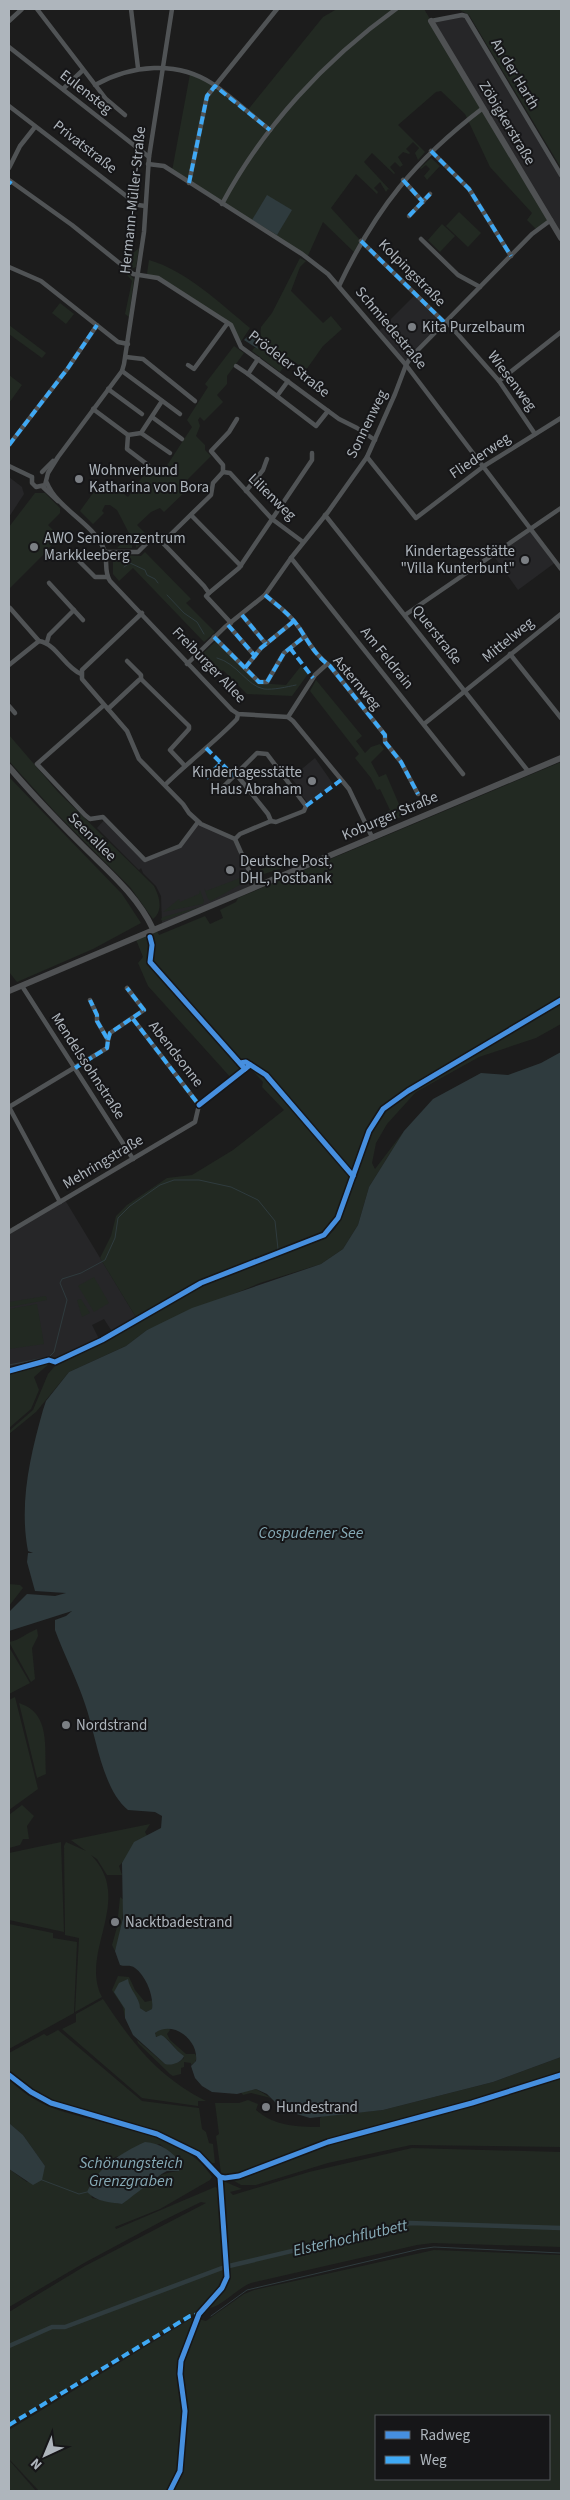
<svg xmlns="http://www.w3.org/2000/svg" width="570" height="2500" font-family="'Source Sans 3',sans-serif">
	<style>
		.built { fill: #262628 }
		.green { fill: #222922; fill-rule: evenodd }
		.water { fill: #2f3b3e }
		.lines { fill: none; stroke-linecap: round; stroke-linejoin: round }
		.stream { stroke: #2f3b3e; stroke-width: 1 }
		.canal { stroke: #2f3b3e; stroke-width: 4.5 }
		.street { stroke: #505355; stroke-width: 4.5 }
		.secondary { stroke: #4f5153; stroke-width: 6 }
		.quiet { stroke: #3fa9f5; stroke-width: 4; stroke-dasharray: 8 4; stroke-linecap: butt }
		.cycleway-casing { stroke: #161618; stroke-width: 8 }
		.cycleway { stroke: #468fdf; stroke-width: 5 }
		.poi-dot { fill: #7b7f84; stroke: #161618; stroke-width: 2 }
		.labels { text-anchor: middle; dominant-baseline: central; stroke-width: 4; stroke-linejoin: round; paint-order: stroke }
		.street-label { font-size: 15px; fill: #aeb5bc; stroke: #161618 }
		.poi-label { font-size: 15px; fill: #aeb5bc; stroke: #161618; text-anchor: start }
		.water-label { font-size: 16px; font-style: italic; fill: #86aab6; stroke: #161618 }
	</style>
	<rect width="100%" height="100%" fill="#1c1c1c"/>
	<g class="built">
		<polygon points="466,16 561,175 561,238 431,21"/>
		<polygon points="416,294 445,323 406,365 378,332"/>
		<polygon points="9,477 22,487 24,494 9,517"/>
		<polygon points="531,528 556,562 518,590 493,555"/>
		<polygon points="315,758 333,784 309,804 295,787 297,785 291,778"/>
		<polygon points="105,819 143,859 180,846 198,822 231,836 256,886 162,925 161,896 156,886 143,873 141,868 139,870 97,828"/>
		<polygon points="65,1200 137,1319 113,1333 104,1319 92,1325 100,1341 55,1362 49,1360 9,1371 9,1232"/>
	</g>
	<g class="green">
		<polygon points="337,9 424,9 551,220 537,230 527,220 532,213 490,167 465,114 441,91 436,92 398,125 425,152 418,160 415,153 419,148 413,142 406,149 410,153 409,154 403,152 398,157 403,165 400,167 395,162 390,167 395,173 394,174 372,153 364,162 390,190 388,189 386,192 380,182 374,188 378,192 377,194 356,174 331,208 361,241 355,253 323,222 307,258 172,171 190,74 212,84 247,111 323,17"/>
		<polygon points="458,9 561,9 561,168 469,15"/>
		<polygon points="431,158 440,166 427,180 424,176 430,169 426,165 421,169 420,168"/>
		<polygon points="459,212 481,233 468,247 446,226"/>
		<polygon points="442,224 455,236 440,252 428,240"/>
		<polygon points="139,248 136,267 131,269 123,262"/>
		<polygon points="300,258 306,261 300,267 291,291 323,323 331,316 342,329 323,346 306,370 290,359 280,372 252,351 254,348 259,347 261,327 272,313"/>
		<path d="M149 260C185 270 221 304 250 328L240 343 233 326 159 277 147 274Z"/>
		<polygon points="119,265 134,279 129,317 125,314 132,281"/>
		<polygon points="60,303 74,314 66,324 52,313"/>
		<polygon points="9,325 46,353 42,358 9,334"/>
		<polygon points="234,346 244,353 227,376 227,384 217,395 223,402 204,421 200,417 198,420 200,426 196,436 205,445 205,450 211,456 185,482 190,487 164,512 160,508 151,512 137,525 149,537 136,548 136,545 132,545 132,548 117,548 130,535 117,510 110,505 105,505 102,511 104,513 93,524 80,511 101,482 117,494 120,491 128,497 148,469 155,474 164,470 192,427 187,420 208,387 205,384"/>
		<polygon points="9,375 22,385 9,403"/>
		<polygon points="35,493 45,493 60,508 60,513 48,525 59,536 43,555 9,589 9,527"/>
		<polygon points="145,552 191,599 186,603 215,632 204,642 133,568 119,581 113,574 113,560 116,555 141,556"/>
		<polygon points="216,641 257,683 286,685 301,666 308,674 292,696 247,694 223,670 215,676 197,659"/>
		<polygon points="316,680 362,736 356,741 365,753 371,747 380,744 384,749 371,762 379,777 386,774 404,816 377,826 372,819 390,810 380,789 377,790 371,778 355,758 359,754 310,691"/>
		<path d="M9 735 58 792 154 886C159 896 164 910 153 919L130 887 56 813 9 761Z"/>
		<polygon points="561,762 561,998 398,1095 379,1112 369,1131 338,1218 324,1235 201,1283 137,1319 100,1258 111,1236 116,1216 127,1205 167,1178 192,1175 233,1150 284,1110 262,1087 263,1082 249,1067 232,1079 148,986 138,963 143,957 135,937 155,928 159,935 205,916 210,924 223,918 220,910 236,902 238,898"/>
		<polygon points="9,777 122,894 141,923 93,949 17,982 9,972"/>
		<polygon points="289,857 291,865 264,874 257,871"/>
		<polygon points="243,870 246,877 243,883 211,901 208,899 204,888 206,891 240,878"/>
		<polygon points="200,890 204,901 203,904 163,912 179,899 180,902 199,894"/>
		<polygon points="203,906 162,921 161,919 163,917"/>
		<polygon points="561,1003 561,1024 536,1038 479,1057 416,1092 387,1124 376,1143 372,1163 375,1169 404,1131 369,1187 358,1225 343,1249 321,1264 260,1283 147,1330 126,1346 69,1372 36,1412 9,1434 9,1431 33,1410 48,1374 54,1367 93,1347 202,1283 327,1237 335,1229 341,1218 370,1131 376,1119 389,1105"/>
		<polygon points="94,1277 109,1303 94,1312 78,1286"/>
		<polygon points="46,1296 47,1300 9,1307 9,1302"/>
		<polygon points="81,1299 90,1313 82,1317 77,1300"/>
		<polygon points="37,1304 44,1344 9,1349 9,1309"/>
		<polygon points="51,1362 34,1377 39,1390 31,1409 9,1428 9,1373"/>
		<polygon points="9,1584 20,1585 23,1588 9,1606"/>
		<path d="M37 1629 38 1636 32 1648 35 1679 31 1682 9 1642C21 1640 26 1633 37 1629Z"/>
		<polygon points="9,1647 30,1683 9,1694"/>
		<polygon points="15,1697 38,1789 9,1810 9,1700"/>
		<path d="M19 1703C51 1713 44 1747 46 1774L37 1778Z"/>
		<polygon points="22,1805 34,1816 27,1826 29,1839 23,1839 20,1845 9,1848 9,1815"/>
		<path d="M150 1824 145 1832 147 1836 119 1866 122 1875H107L97 1859 91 1855C135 1900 79 1951 102 1997L75 2012 79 1938 65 1935 64 1846 66 1842 86 1851 71 1840Z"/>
		<polygon points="61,1842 64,1932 9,1920 9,1853"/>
		<path d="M120 1897 124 1900C123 1918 121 1934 115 1951L112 1945 117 1927Z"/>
		<polygon points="9,1924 53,1933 53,1938 77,1942 74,2013 9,2049"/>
		<polygon points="118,1976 129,1977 135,1990 145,2002 153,2000 152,2009 146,2012 137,2006 133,2021 125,2018 123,2007 112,1990"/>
		<path d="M103 1999C133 2044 157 2076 206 2101H198V2106L142 2098 62 2029 76 2022V2014Z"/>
		<polygon points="163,2028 169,2028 170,2030 167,2034 170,2040 186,2054 195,2054 197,2057 195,2062 191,2065 191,2063 184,2062 184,2067 181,2068 181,2074 173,2076 170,2074 138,2043 137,2040 165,2064 179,2062 184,2058 167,2039 154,2036 156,2032"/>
		<path d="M58 2030 142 2101 199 2108 202 2129 206 2132 209 2143 213 2144 215 2163H210C167 2123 103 2122 50 2101 34 2095 21 2083 9 2073V2053L44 2034 47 2036Z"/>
		<path d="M561 2057V2074C489 2099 415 2115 342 2136 307 2146 274 2163 239 2174L225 2176 221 2173 216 2136 219 2134 215 2103H239L248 2100 258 2104 256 2110C274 2126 297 2127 320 2127V2118L323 2116 383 2110 493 2082Z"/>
		<polygon points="561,2076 561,2147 411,2145 328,2163 256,2185 241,2185 231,2179 328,2143 472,2104"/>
		<path d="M9 2080C21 2091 35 2101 50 2107 98 2126 184 2130 212 2177L210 2180 160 2209 115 2227 116 2229 215 2187 218 2188 225 2272C225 2288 210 2299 201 2310L9 2423V2312L85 2266 206 2203 201 2202 164 2220 84 2263 9 2307V2169L27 2182 45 2166 23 2135 9 2123ZM160 2144 182 2165 179 2171C156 2172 140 2190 122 2204L92 2198 89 2187 115 2157Z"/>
		<polygon points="256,2089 271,2098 251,2093 243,2095 241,2092"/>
		<path d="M412 2148 561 2152V2247L433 2243 417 2245 251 2283C237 2288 219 2310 206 2308L222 2291 229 2277 221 2184 223 2181 242 2189 230 2192 233 2195 309 2172Z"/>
		<path d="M434 2250 561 2255V2491H39L9 2459V2430L189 2320 195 2318 206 2321 244 2294 254 2290ZM376 2416H549V2479H376Z"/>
		<polygon points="10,2461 36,2491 11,2491 9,2489"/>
	</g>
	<g class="water">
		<polygon points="267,195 292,210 277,235 252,220"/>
		<polygon points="249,335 256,340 258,349 244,340"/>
		<path d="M561 1052V2057L493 2082 383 2110 310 2118 283 2110 267 2094 256 2089 237 2094 212 2092 202 2086 195 2078 191 2066 196 2061C199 2040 173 2020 155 2033L156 2037 161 2035C167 2037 176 2051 184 2056 181 2063 171 2066 165 2064L133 2035 125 2018V2009L114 1992 119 1983 128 1979C129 1989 140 1998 140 2008L146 2012 152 2009C154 1996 146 1976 135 1968 130 1964 125 1967 120 1965L115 1951 123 1918 122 1863 134 1842 161 1828 162 1816 155 1812 128 1810C102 1789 96 1735 85 1704 77 1679 64 1655 55 1630V1620L66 1616 72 1611 9 1631V1612L27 1594 55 1596 66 1593 35 1591 27 1562 28 1553H33L28 1551C19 1504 30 1456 43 1410L46 1401 69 1372 126 1346 147 1330 192 1308 321 1264 343 1249 358 1225 369 1187 404 1131 433 1099 481 1073 508 1075 541 1063Z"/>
		<polygon points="9,2123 23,2135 45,2166 42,2180 33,2185 9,2169"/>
		<path d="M145 2142C161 2143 173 2152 182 2165L179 2171C176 2171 171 2171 167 2171 161 2173 131 2198 122 2204 109 2202 97 2202 87 2192 98 2167 121 2153 145 2142Z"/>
	</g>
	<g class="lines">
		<g class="stream">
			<polyline points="124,567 130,563 145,570 147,575 155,579 158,583"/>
			<polyline points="167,595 184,613 197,622 204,634"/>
			<path d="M217 658C237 663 247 686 264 689 274 690 286 687 296 685"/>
			<polyline points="9,1365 49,1357 54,1352 67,1300 60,1283 62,1279 81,1273 105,1260 115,1238 118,1218 130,1206 160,1185 174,1180 199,1180 231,1187 258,1200 275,1221 278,1249"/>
			<polyline points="42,2180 79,2194 87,2192"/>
			<polyline points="211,2316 247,2290 420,2249 434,2247 561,2253"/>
		</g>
		<g class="canal">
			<polyline points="229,2266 410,2223 561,2228"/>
			<polyline points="9,2346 52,2327 65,2327 222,2268"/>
		</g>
		<g class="street">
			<polyline points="37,9 106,99 125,115"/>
			<polyline points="131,9 138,68"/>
			<polyline points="9,21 22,9"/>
			<polyline points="431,21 462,15 466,16 561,175"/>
			<polyline points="9,47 149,157"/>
			<path d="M95 85C131 65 177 60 213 84 233 98 251 115 270 130"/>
			<polyline points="63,89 83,70"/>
			<polyline points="9,106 138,205 145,206"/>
			<polyline points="431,151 469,189 511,256"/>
			<polyline points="148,164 164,166 302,254 328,274 406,365 561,569"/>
			<polyline points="9,168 20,146 35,127"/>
			<polyline points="9,180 72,225 133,274 158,278 231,325 241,347 339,419 357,428 375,440"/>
			<polyline points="403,180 423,202"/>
			<polyline points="189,183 207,96 277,9"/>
			<path d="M222 204C263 127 325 60 396 9"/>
			<polyline points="409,216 430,194"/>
			<polyline points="421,239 458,275 480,287"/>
			<polyline points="361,241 445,323"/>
			<polyline points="9,267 41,281 118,342 128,344"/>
			<path d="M339 286C376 208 415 160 483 108"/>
			<polyline points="447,322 499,381 535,434"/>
			<polyline points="126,357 143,359 195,401"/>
			<polyline points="258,359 248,374 316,426 328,411"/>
			<polyline points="188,365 194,369 227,324"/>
			<polyline points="236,366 248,374"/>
			<polyline points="122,371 180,414"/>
			<polyline points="499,381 561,332"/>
			<polyline points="108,389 142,414"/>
			<polyline points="277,396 288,381"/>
			<polyline points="93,409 128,435"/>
			<polyline points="152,417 182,439"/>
			<polyline points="141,433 170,453"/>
			<polyline points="9,445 68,368 97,325"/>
			<polyline points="367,457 416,518 484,466 561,418"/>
			<polyline points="148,465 127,449 128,435 141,433 162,401"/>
			<polyline points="9,466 32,477"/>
			<polyline points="42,472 53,461"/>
			<polyline points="223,472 230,473 272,519 303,542"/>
			<polyline points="223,472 223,465 211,451 229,432 237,419"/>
			<polyline points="32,477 32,483 36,487 45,485 48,473 58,457 122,371 124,364 144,232 149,157 172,9"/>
			<path d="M47 483C57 508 92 523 103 547 109 558 103 571 110 581L232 710 238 714 288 717 293 721 349 789 372 837"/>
			<polyline points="43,487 58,501"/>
			<polyline points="246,491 263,470 267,459"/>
			<polyline points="191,515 241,566"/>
			<polyline points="325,515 528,771"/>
			<polyline points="163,542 211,495 213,483 223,472"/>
			<polyline points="105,552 138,552 152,538 159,539 204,586 209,593 206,596 231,623"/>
			<polyline points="291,558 463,774"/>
			<polyline points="79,561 95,577 108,577"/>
			<polyline points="49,583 83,620"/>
			<polyline points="209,593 239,568 312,460 312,453"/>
			<path d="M265 595C278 606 291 615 300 629 309 643 316 656 330 666L385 735V742L401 762 418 794"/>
			<polyline points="10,608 39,641"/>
			<polyline points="142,613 82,670 82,679 127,731 139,759 183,804 189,813 201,824 235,839 256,886"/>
			<polyline points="242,615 266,644"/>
			<polyline points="405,615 561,508"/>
			<polyline points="228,625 255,656"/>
			<polyline points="214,637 259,682 267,682 284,653 304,637"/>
			<polyline points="47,642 49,635 74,610"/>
			<polyline points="510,654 561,718"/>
			<polyline points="127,661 141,675 141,679"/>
			<polyline points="187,664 225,627 265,595 291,558 328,512 367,457 395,394 406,365 411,357 532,234 551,220"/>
			<path d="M9 665 39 641C57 644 64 667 81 674"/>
			<polyline points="245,668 261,648 294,621"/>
			<polyline points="104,705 37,764 85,815 90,819 103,817 145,860 180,846 198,822"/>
			<polyline points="9,706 15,713"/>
			<polyline points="108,709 139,680 141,679 189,726 189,729 170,750 185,766"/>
			<polyline points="288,717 315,675 327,664"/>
			<polyline points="424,724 561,614"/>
			<polyline points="236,774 268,814 271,821"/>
			<path d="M165 785C188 762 214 743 237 719L238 714"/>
			<polyline points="223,787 257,753 267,754 306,806 304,811 276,822 271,821 240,834 235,839"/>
			<polyline points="22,986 133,1159"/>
			<polyline points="108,1040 110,1033 144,1010 127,988"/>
			<polyline points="9,1107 107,1048 108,1040 97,1021 97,1015 90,1000"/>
			<polyline points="9,1107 60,1202"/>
			<polyline points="9,1232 195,1122 199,1105 133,1019"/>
		</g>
		<g class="secondary">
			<polyline points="431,21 561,238"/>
			<path d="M9 767C32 794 57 820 82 845 108 871 137 895 153 929"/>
			<polyline points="9,991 561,758"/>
		</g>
		<g class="quiet">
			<polyline points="431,151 469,189 511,256"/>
			<polyline points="403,180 423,202"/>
			<polyline points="189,183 207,96 215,86 270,130"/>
			<polyline points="9,184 11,181"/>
			<polyline points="409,216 430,194"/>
			<polyline points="361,241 445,323"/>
			<polyline points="9,445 68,368 97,325"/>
			<path d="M265 595C278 606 291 615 300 629 309 643 316 656 330 666L385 735V742L401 762 418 794"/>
			<polyline points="242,615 266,644"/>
			<polyline points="228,625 255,656"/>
			<polyline points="214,637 259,682 267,682 284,653 304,637"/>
			<polyline points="290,648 313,678"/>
			<polyline points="245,668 261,648 294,621"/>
			<polyline points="206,748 234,776"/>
			<polyline points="206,778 221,763"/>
			<polyline points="306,806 341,780"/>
			<polyline points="133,1019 199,1105"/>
			<polyline points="108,1040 110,1033 144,1010 127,988"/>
			<polyline points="75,1068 107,1048 108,1040 97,1021 97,1015 90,1000"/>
			<polyline points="9,2425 190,2316 199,2314"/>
		</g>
		<defs>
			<g id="cycleway">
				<polyline points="150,937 152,945 150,962 245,1069"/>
				<polyline points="240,1063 246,1062 266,1075 353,1176"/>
				<polyline points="199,1105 250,1065"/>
				<polyline points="9,1371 49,1360 55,1362 102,1340 201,1283 324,1235 338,1218 369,1131 383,1109 408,1091 561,1000"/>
				<polyline points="9,2075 31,2092 51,2103 157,2134 198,2154 220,2177 227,2277 222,2288 199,2314 181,2361 180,2374 185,2411 180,2471 170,2491"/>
				<polyline points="220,2177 225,2178 239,2176 328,2142 472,2103 561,2075"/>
			</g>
		</defs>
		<use href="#cycleway" class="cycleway-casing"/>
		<use href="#cycleway" class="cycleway"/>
	</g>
	<g class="poi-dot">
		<circle cx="412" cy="327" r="5"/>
		<circle cx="79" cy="479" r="5"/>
		<circle cx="34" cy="547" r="5"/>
		<circle cx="525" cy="560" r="5"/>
		<circle cx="312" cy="781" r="5"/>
		<circle cx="230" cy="870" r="5"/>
		<circle cx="66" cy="1725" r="5"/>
		<circle cx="115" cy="1922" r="5"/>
		<circle cx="266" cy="2107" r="5"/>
	</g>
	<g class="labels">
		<g class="street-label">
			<text transform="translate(515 74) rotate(59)">An der Harth</text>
			<text transform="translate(86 92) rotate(38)">Eulensteg</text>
			<text transform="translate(507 123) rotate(59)">Zöbigkerstraße</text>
			<text transform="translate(85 147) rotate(38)">Privatstraße</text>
			<text transform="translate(133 200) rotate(-84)">Hermann-Müller-Straße</text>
			<text transform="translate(412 273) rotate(45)">Kolpingstraße</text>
			<text transform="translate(391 328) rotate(50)">Schmiedestraße</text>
			<text transform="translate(289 364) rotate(38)">Prödeler Straße</text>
			<text transform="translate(512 381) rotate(53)">Wiesenweg</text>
			<text transform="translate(367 424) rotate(-64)">Sonnenweg</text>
			<text transform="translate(480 456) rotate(-34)">Fliederweg</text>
			<text transform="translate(272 497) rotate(44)">Lilienweg</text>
			<text transform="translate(437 635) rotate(52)">Querstraße</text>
			<text transform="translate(508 640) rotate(-39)">Mittelweg</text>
			<text transform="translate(387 658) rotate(51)">Am Feldrain</text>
			<text transform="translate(209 665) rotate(46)">Freiburger Allee</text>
			<text transform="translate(357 683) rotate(50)">Asternweg</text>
			<text transform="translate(390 816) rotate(-23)">Koburger Straße</text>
			<text transform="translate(92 837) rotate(45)">Seenallee</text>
			<text transform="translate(176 1054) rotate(52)">Abendsonne</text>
			<text transform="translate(88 1066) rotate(57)">Mendelssohnstraße</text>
			<text transform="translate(103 1162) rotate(-31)">Mehringstraße</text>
		</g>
		<g class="poi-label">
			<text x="422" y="327">Kita Purzelbaum</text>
			<text x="89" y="470">Wohnverbund<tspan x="89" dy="17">Katharina von Bora</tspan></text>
			<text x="44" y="538">AWO Seniorenzentrum<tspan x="44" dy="17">Markkleeberg</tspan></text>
			<text x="515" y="551" text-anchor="end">Kindertagesstätte<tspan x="515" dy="17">"Villa Kunterbunt"</tspan></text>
			<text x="302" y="772" text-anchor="end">Kindertagesstätte<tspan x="302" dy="17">Haus Abraham</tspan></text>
			<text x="240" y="861">Deutsche Post,<tspan x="240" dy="17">DHL, Postbank</tspan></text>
			<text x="76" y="1725">Nordstrand</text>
			<text x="125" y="1922">Nacktbadestrand</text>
			<text x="276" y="2107">Hundestrand</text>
		</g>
		<g class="water-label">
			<text x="311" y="1533">Cospudener See</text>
			<text x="131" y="2163">Schönungsteich<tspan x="131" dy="18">Grenzgraben</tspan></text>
			<text transform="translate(350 2238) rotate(-13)">Elsterhochflutbett</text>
		</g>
	</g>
	<rect width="570" height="2500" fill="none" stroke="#aeb5bc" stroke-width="20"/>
	<rect x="375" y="2415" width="175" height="65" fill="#161618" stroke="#53565a"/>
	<rect x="385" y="2431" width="25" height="8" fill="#468fdf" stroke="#53565a"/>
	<text x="420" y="2440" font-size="15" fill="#aeb5bc">Radweg</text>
	<rect x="385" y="2456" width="25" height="8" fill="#3fa9f5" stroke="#53565a"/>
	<text x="420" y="2465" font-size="15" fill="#aeb5bc">Weg</text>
	<g transform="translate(45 2455) rotate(224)" stroke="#161618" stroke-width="4" paint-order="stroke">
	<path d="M0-4L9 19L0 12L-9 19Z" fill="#aeb5bc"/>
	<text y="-8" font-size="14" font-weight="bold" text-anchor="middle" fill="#aeb5bc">N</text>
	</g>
</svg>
